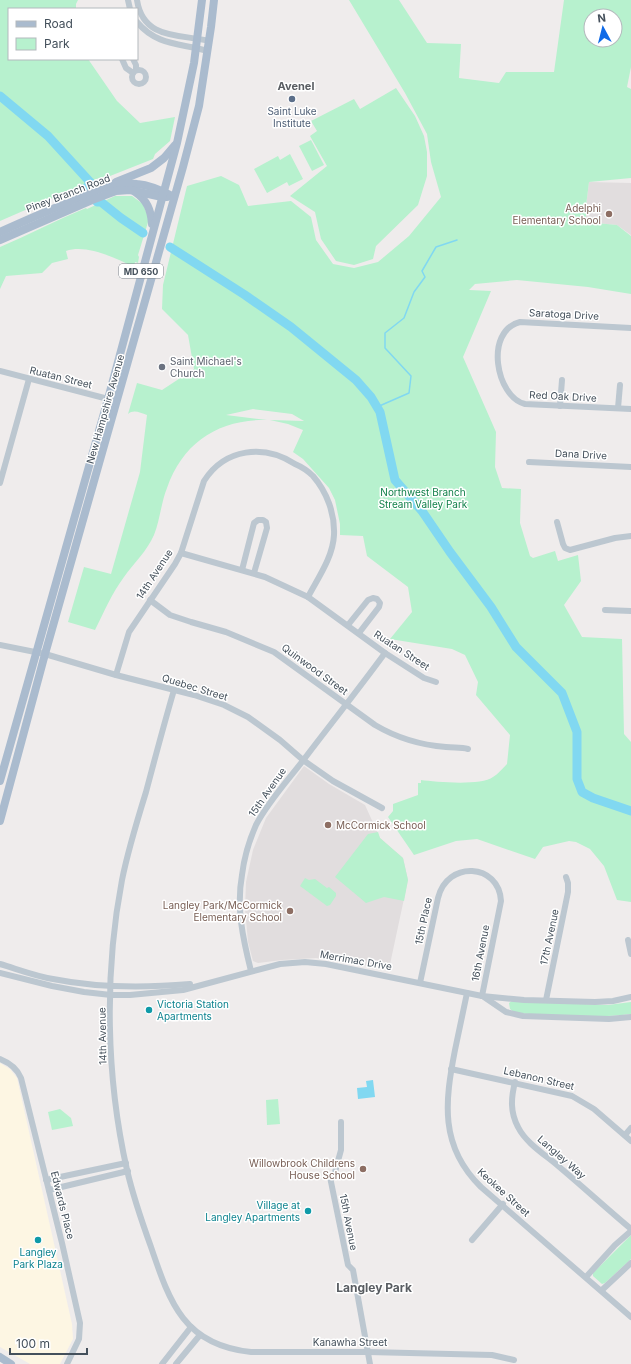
<svg xmlns="http://www.w3.org/2000/svg" width="631" height="1364" font-family="Inter,sans-serif">
	<style>
		.commercial { fill: #fdf6e3 }
		.education { fill: #e1ddde }
		.green { fill: #b7f1ce; fill-rule: evenodd }
		.water { fill: #81d8f1 }
		.lines { fill: none; stroke-linecap: round; stroke-linejoin: round }
		.stream { stroke: #81d8f1; stroke-width: 1.5 }
		.river { stroke: #81d8f1; stroke-width: 9 }
		.minor { stroke: #bcc7d0; stroke-width: 6 }
		.major { stroke: #aabbce; stroke-width: 8 }
		.service-dot { fill: #5c6f8a; stroke: #fff; stroke-width: 1.5 }
		.education-dot { fill: #8d6e63; stroke: #fff; stroke-width: 1.5 }
		.worship-dot { fill: #6b7280; stroke: #fff; stroke-width: 1.5 }
		.culture-dot { fill: #0f9aa8; stroke: #fff; stroke-width: 1.5 }
		.labels { text-anchor: middle; dominant-baseline: central; stroke-width: 3; stroke-linejoin: round; paint-order: stroke }
		.shield { fill: #fff; stroke: #7c848c; stroke-width: 1 }
		.shield-label { font-size: 9px; font-weight: bold; fill: #44505b }
		.service-label { font-size: 10px; fill: #4e5e75; stroke: #fff }
		.street-label { font-size: 10px; fill: #44505b; stroke: #fff }
		.education-label { font-size: 10px; fill: #785e54; stroke: #fff; text-anchor: end }
		.worship-label { font-size: 10px; fill: #5b616d; stroke: #fff; text-anchor: start }
		.park-label { font-size: 10px; fill: #11804a; stroke: #fff }
		.culture-label { font-size: 10px; fill: #0d838f; stroke: #fff; text-anchor: start }
		.neighbourhood-label { font-size: 11px; font-weight: bold; fill: #595d62; stroke: #fff }
		.quarter-label { font-size: 12px; font-weight: bold; fill: #595d62; stroke: #fff }
	</style>
	<rect width="100%" height="100%" fill="#efecec"/>
	<polygon class="commercial" points="0,1063 10,1069 17,1078 72,1324 73,1339 60,1364 30,1364 0,1347"/>
	<g class="education">
		<polygon points="589,182 631,183 631,235 617,225 586,222 586,206"/>
		<polygon points="304,766 329,784 365,805 380,838 403,858 408,880 389,969 316,958 282,960 258,963 253,961 248,942 245,909 246,882 253,850 266,818"/>
	</g>
	<g class="green">
		<polygon points="0,0 78,0 76,4 76,9 9,9 9,59 88,59 117,101 140,123 175,117 170,141 155,154 153,159 100,180 99,178 0,221"/>
		<path d="M349 0H399L427 43 461 44 459 78 499 83 506 72H554L564 0H631V67L627 87 631 89V178L589 182 586 206V222L617 225 631 236V294L588 287 517 280 475 284 469 290 491 291 463 357 496 432 495 467 502 488 521 489 520 523 530 556 533 558 555 551 558 561 578 555 581 581 564 605 582 637 622 639 624 734 631 742V902L617 900 604 866 590 849 576 842 569 841 543 847 535 859 477 839 456 841 414 855 388 817 393 811V804L418 795V783H421V780C436 782 481 786 493 777 498 774 502 769 507 764L510 735 476 695 478 682 465 655 452 649 390 639 412 612 408 587 367 556 363 536 340 535V524L335 500 329 488 303 459 293 452 303 430 288 424 270 420 304 421 292 414 253 409 226 415 267 420C219 419 183 442 167 488 161 503 160 520 154 535 147 551 134 563 124 577 112 593 104 612 95 630L68 622 84 567 111 574 140 472 147 415C140 413 134 409 128 414L137 383 162 390 194 369 188 335 162 309 163 285 187 186 221 176 239 185 248 206 291 201 311 217 316 240 333 264 354 268 378 262 409 236 441 197 431 162 427 134 405 93ZM591 16H615V40H591Z"/>
		<polygon points="396,88 415,116 424,136 427,152 427,176 418,205 376,246 373,259 354,265 336,261 321,239 315,212 290,196 327,166 310,136 317,131 311,121 354,99 360,109"/>
		<polygon points="311,140 324,165 312,171 299,146"/>
		<polygon points="290,154 303,179 289,186 287,182 267,193 254,169 278,156 280,160"/>
		<path d="M115 196H132L143 204 149 219 138 255 139 257 138 263 135 262 134 267C115 258 87 244 66 251L68 259 52 263 42 273 6 276 0 289V247C29 235 56 220 86 208L87 209Z"/>
		<polygon points="378,832 380,838 403,858 408,880 404,901 384,897 366,903 335,877 368,834"/>
		<polygon points="305,878 309,880 315,879 327,888 329,887 336,893 336,896 330,905 327,906 300,886"/>
		<path d="M512 1001 608 1005 631 1002V1014C592 1019 553 1016 515 1013L510 1009 509 1003Z"/>
		<polygon points="278,1099 280,1124 267,1125 266,1100"/>
		<polygon points="60,1109 71,1118 73,1126 52,1130 48,1112"/>
		<polygon points="631,1235 631,1259 605,1283 602,1284 593,1276 593,1273"/>
	</g>
	<polygon class="water" points="373,1080 375,1097 358,1099 357,1088 367,1087 366,1081"/>
	<g class="lines">
		<polyline class="stream" points="377,407 409,393 411,376 385,348 385,333 404,318 414,292 425,277 422,271 436,247 457,240"/>
		<g class="river">
			<polyline points="0,96 48,136 90,182 91,183 86,188 97,202 101,202 121,218 143,233"/>
			<polyline points="170,247 245,295 291,327 356,380 371,397 380,412 395,480 422,511 450,552 491,607 516,647 562,693 577,732 577,779 582,792 593,798 631,811"/>
		</g>
		<g class="minor">
			<polyline points="128,0 130,9"/>
			<path d="M137 0C143 40 180 34 209 41"/>
			<path d="M137 22C157 46 180 43 208 51"/>
			<polyline points="122,59 126,68 133,73"/>
			<polyline points="133,59 136,65 136,70"/>
			<circle cx="139" cy="77" r="7"/>
			<path d="M631 328 520 322C484 331 496 397 525 404L631 409"/>
			<polyline points="0,371 112,400"/>
			<polyline points="560,406 562,380"/>
			<polyline points="618,408 620,385"/>
			<polyline points="529,462 631,467"/>
			<polyline points="0,483 29,379"/>
			<polyline points="557,522 563,544 565,548 570,550 615,538 631,536"/>
			<polyline points="181,553 265,577 308,597 385,653 424,678 436,682"/>
			<polyline points="242,570 254,523 258,520 263,520 266,522 267,528 254,573"/>
			<path d="M150 600 170 615 191 622 226 632 274 652 375 725C397 738 420 745 446 747 454 748 461 747 468 749"/>
			<polyline points="605,610 631,611"/>
			<polyline points="348,625 368,600 373,598 377,599 380,603 379,607 359,633"/>
			<polyline points="0,645 45,654 116,675 194,695 224,705 248,717 280,740 303,760 333,781 382,808"/>
			<path d="M116 675 129 632 175 564 181 553 204 481C225 448 264 444 295 464 302 467 308 471 313 476 327 492 335 514 334 535 333 557 318 578 308 597"/>
			<path d="M174 690C164 724 155 758 146 792 137 821 128 850 122 880 104 974 106 1077 127 1170 133 1196 142 1222 151 1247 170 1303 184 1345 251 1352H368L492 1355 514 1360"/>
			<polyline points="628,940 631,954"/>
			<path d="M0 964C17 969 35 976 53 979 98 988 144 988 190 984"/>
			<path d="M251 971C243 939 236 908 242 875 244 858 249 841 256 825 269 800 291 777 308 754 334 720 360 687 385 653"/>
			<polyline points="0,973 52,986 84,992 111,995 130,995 183,990 280,964 305,962 326,964 482,996 524,1000 595,1002 613,1001 631,997"/>
			<path d="M420 983 438 898C447 860 499 863 501 901L482 996"/>
			<path d="M467 993C463 1012 459 1031 455 1050 445 1101 439 1146 481 1187L631 1317"/>
			<polyline points="484,997 506,1012 523,1016 609,1019 631,1017"/>
			<polyline points="546,1000 568,892 568,883 566,877"/>
			<path d="M0 1059C10 1063 17 1068 21 1078L62 1243 80 1323 79 1339 67 1364"/>
			<polyline points="451,1069 572,1096 594,1109 631,1141"/>
			<path d="M515 1082C511 1098 510 1112 518 1127 526 1143 544 1154 557 1165 582 1186 606 1208 631 1229"/>
			<polyline points="341,1122 341,1150 335,1172 334,1175 330,1177 348,1265 353,1270 370,1364"/>
			<polyline points="625,1135 631,1128"/>
			<polyline points="46,1180 126,1163"/>
			<polyline points="49,1190 128,1171"/>
			<polyline points="472,1240 503,1204"/>
			<polyline points="586,1277 615,1245 631,1231"/>
			<polyline points="602,1290 631,1263"/>
			<polyline points="162,1364 191,1327"/>
			<polyline points="176,1364 200,1335"/>
		</g>
		<g class="major">
			<polyline points="116,182 151,168 164,158 175,145"/>
			<path d="M135 192C147 200 151 210 152 224"/>
			<path d="M0 232C22 222 45 212 67 203 89 193 113 181 137 184 150 185 163 191 174 197"/>
			<polyline points="0,240 92,200 116,191 130,190 162,197 167,197"/>
			<polyline points="0,781 108,399 177,143 194,63 202,0"/>
			<polyline points="0,821 45,654 183,167 199,106 211,27 214,0"/>
			<polyline points="0,1357 11,1364"/>
		</g>
	</g>
	<circle class="service-dot" cx="292" cy="99" r="4"/>
	<g class="education-dot">
		<circle cx="609" cy="214" r="4"/>
		<circle cx="328" cy="825" r="4"/>
		<circle cx="290" cy="911" r="4"/>
		<circle cx="363" cy="1169" r="4"/>
	</g>
	<circle class="worship-dot" cx="162" cy="367" r="4"/>
	<g class="culture-dot">
		<circle cx="149" cy="1010" r="4"/>
		<circle cx="308" cy="1211" r="4"/>
		<circle cx="38" cy="1240" r="4"/>
	</g>
	<g class="labels">
		<rect class="shield" x="119" y="264" width="44" height="14" rx="3"/>
		<g class="shield-label">
			<text x="141" y="271">MD 650</text>
		</g>
		<g class="service-label">
			<text x="292" y="111">Saint Luke<tspan x="292" dy="12">Institute</tspan></text>
		</g>
		<g class="street-label">
			<text transform="translate(68 193) rotate(-21)">Piney Branch Road</text>
			<text transform="translate(564 314) rotate(3)">Saratoga Drive</text>
			<text transform="translate(61 377) rotate(14)">Ruatan Street</text>
			<text transform="translate(563 396) rotate(3)">Red Oak Drive</text>
			<text transform="translate(105 409) rotate(-74)">New Hampshire Avenue</text>
			<text transform="translate(581 454) rotate(3)">Dana Drive</text>
			<text transform="translate(154 574) rotate(-57)">14th Avenue</text>
			<text transform="translate(402 650) rotate(33)">Ruatan Street</text>
			<text transform="translate(315 669) rotate(36)">Quinwood Street</text>
			<text transform="translate(195 687) rotate(17)">Quebec Street</text>
			<text transform="translate(267 792) rotate(-55)">15th Avenue</text>
			<text transform="translate(423 921) rotate(-78)">15th Place</text>
			<text transform="translate(549 937) rotate(-78)">17th Avenue</text>
			<text transform="translate(480 953) rotate(-79)">16th Avenue</text>
			<text transform="translate(356 960) rotate(10)">Merrimac Drive</text>
			<text transform="translate(102 1036) rotate(-91)">14th Avenue</text>
			<text transform="translate(539 1078) rotate(13)">Lebanon Street</text>
			<text transform="translate(562 1157) rotate(41)">Langley Way</text>
			<text transform="translate(504 1192) rotate(42)">Keokee Street</text>
			<text transform="translate(63 1205) rotate(76)">Edwards Place</text>
			<text transform="translate(349 1222) rotate(79)">15th Avenue</text>
			<text x="350" y="1342">Kanawha Street</text>
		</g>
		<g class="education-label">
			<text x="601" y="208">Adelphi<tspan x="601" dy="12">Elementary School</tspan></text>
			<text x="336" y="825" text-anchor="start">McCormick School</text>
			<text x="282" y="905">Langley Park/McCormick<tspan x="282" dy="12">Elementary School</tspan></text>
			<text x="355" y="1163">Willowbrook Childrens<tspan x="355" dy="12">House School</tspan></text>
		</g>
		<g class="worship-label">
			<text x="170" y="361">Saint Michael's<tspan x="170" dy="12">Church</tspan></text>
		</g>
		<g class="park-label">
			<text x="423" y="492">Northwest Branch<tspan x="423" dy="12">Stream Valley Park</tspan></text>
		</g>
		<g class="culture-label">
			<text x="157" y="1004">Victoria Station<tspan x="157" dy="12">Apartments</tspan></text>
			<text x="300" y="1205" text-anchor="end">Village at<tspan x="300" dy="12">Langley Apartments</tspan></text>
			<text x="38" y="1252" text-anchor="middle">Langley<tspan x="38" dy="12">Park Plaza</tspan></text>
		</g>
		<g class="neighbourhood-label">
			<text x="296" y="86">Avenel</text>
		</g>
		<g class="quarter-label">
			<text x="374" y="1287">Langley Park</text>
		</g>
	</g>
	<rect x="8" y="8" width="130" height="52" fill="#ffffff" stroke="#b4b9bd"/>
	<rect x="16" y="21" width="20" height="6" fill="#aabbce" stroke="#b4b9bd"/>
	<text x="44" y="28" font-size="12" fill="#44505b">Road</text>
	<rect x="16" y="38" width="20" height="12" fill="#b7f1ce" stroke="#b4b9bd"/>
	<text x="44" y="48" font-size="12" fill="#44505b">Park</text>
	<g transform="translate(603 28) rotate(353)"><circle r="19" fill="#ffffff" stroke="#b4b9bd"/>
	<path d="M0-3L7 15L0 10L-7 15Z" fill="#0e6ae8"/>
	<text y="-6" font-size="11" font-weight="bold" text-anchor="middle" fill="#44505b">N</text>
	</g>
	<path d="M10 1348v6h77v-6" fill="none" stroke="#44505b" stroke-width="2"/>
	<text x="16" y="1348" font-size="12" fill="#44505b" stroke="#ffffff" stroke-width="3" paint-order="stroke">100 m</text>
</svg>
